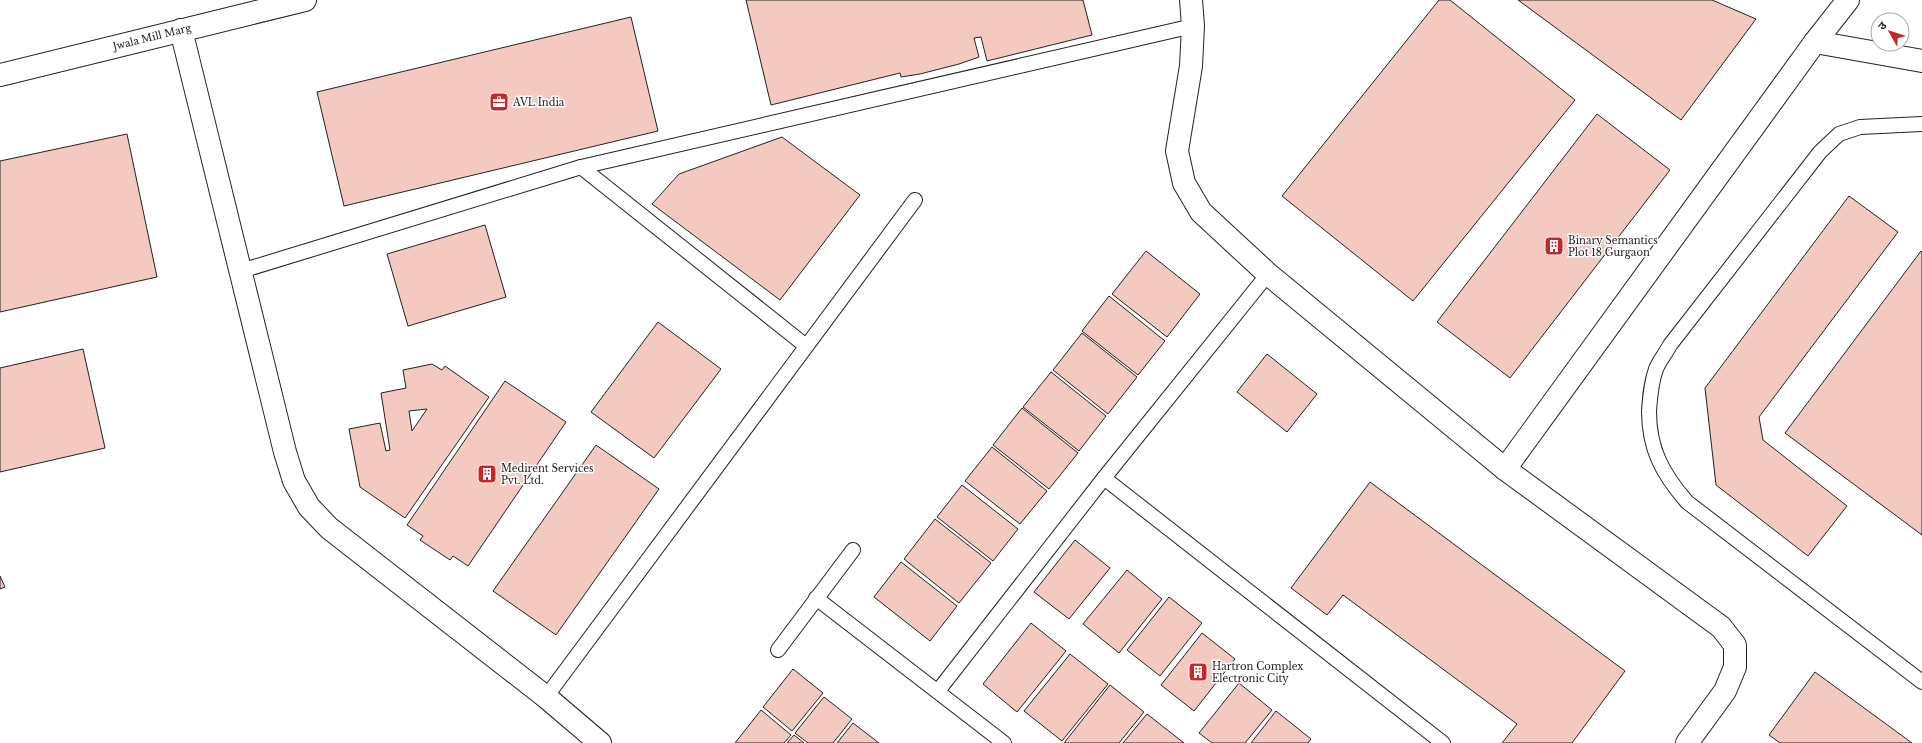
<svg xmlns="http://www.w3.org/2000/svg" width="1922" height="743" font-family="'Libre Baskerville','Noto Sans Devanagari',serif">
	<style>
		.building { fill: #f3c9c0; stroke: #222; fill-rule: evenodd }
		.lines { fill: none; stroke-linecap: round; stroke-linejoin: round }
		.service-casing { stroke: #222; stroke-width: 16 }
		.minor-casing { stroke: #222; stroke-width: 24 }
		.tertiary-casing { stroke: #222; stroke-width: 24 }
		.service { stroke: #fff; stroke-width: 14 }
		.minor { stroke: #fff; stroke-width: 22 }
		.tertiary { stroke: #fff; stroke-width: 22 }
		.labels { text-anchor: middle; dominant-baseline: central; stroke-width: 3; stroke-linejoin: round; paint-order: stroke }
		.street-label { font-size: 10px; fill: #222; stroke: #fff }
		.poi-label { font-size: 10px; fill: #222; stroke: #fff; text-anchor: start }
	</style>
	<rect width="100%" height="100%" fill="#fff"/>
	<g class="building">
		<polygon points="746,0 1083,0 1092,35 987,61 981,37 974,38 979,57 959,64 920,74 901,77 900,73 771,105"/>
		<polygon points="1439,0 1450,0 1575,100 1413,301 1282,196"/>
		<polygon points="1518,0 1712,0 1756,19 1681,120"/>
		<polygon points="631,17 658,131 344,206 317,92"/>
		<polygon points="1597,114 1670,170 1510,378 1437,322"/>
		<polygon points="127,134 157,277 0,312 0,161"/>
		<polygon points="782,137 860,195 780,300 652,204 679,174"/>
		<polygon points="1849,196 1898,232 1759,417 1763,440 1847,506 1808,556 1716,485 1705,388"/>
		<polygon points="485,225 506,297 408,326 387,254"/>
		<polygon points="1146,251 1200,294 1167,337 1112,294"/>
		<polygon points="1921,251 1922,252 1922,535 1785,433"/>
		<polygon points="1109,296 1165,341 1138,375 1082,331"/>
		<polygon points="658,322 721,369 654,458 591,412"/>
		<polygon points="1082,333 1137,377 1108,414 1053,370"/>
		<polygon points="83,349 105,448 0,472 0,368"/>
		<polygon points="1267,354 1317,394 1287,432 1237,392"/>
		<path d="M432 364 442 370 445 366 489 397 405 518 360 487 349 429 380 423 386 451 390 450 381 393 406 388 403 370ZM427 409 412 431 409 411Z"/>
		<polygon points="1051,372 1106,416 1079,451 1023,407"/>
		<polygon points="505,381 566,422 468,566 453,556 450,560 420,540 423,536 407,525"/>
		<polygon points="1022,408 1078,453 1049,489 993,445"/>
		<polygon points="596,445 659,489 556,635 493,591"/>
		<polygon points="992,447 1047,491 1020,524 965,481"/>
		<polygon points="1370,482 1625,671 1572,743 1502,743 1517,724 1343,595 1327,615 1291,588"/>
		<polygon points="962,485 1018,529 993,561 937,517"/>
		<polygon points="935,519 991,563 959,603 904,559"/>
		<polygon points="1075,540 1110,568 1069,619 1034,592"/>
		<polygon points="901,562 957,606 930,641 874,597"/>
		<polygon points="1127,570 1162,599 1119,653 1083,624"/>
		<polygon points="0,576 5,587 0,589"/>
		<polygon points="1169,597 1202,623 1160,676 1127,650"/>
		<polygon points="1031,623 1066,651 1017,712 983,684"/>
		<polygon points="1202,633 1235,659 1194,711 1161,685"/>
		<polygon points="1070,654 1108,684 1062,741 1024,711"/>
		<polygon points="793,669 823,693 792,731 763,707"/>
		<polygon points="1815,672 1912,743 1780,743 1769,735"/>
		<polygon points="1239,683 1272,710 1245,743 1212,743 1199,733"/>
		<polygon points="1110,685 1144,712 1119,743 1064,743"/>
		<polygon points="824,697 852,719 833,743 808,743 795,733"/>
		<polygon points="761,710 791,735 784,743 735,743"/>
		<polygon points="1276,711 1311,739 1308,743 1251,743"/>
		<polygon points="1147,714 1184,743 1123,743"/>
		<polygon points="853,723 879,743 837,743"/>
		<polygon points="794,735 804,743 787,743"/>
	</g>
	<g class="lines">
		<defs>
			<g id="service">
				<path d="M1922 124 1860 127 1839 134 1820 152 1670 345C1666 353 1659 361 1656 369 1651 383 1650 396 1649 411 1649 449 1662 473 1687 502L1922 682"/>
				<polyline points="581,167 806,346"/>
				<polyline points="241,271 581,167 1193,26"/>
				<polyline points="1104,478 1443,743"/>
				<polyline points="816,598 1004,743"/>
				<polyline points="778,650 853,550"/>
				<polyline points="938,691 1104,478 1268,274"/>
				<polyline points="546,697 915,200"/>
			</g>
			<g id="minor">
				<polyline points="1191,0 1193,26 1191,66 1177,151 1184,183 1201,212 1268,274 1505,469 1721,627 1735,645 1735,667 1725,691 1687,743"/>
				<polyline points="181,30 285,452 294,481 309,507 329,528 546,697 600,743"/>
				<polyline points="1815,42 1922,61"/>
				<polyline points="1505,469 1815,42 1848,0"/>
			</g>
			<polyline id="tertiary" points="0,75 305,0"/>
		</defs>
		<use href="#service" class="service-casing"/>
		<use href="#minor" class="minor-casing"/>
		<use href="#tertiary" class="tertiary-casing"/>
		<use href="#service" class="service"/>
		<use href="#minor" class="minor"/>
		<use href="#tertiary" class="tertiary"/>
	</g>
	<defs>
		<symbol id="office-square" viewBox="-11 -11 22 22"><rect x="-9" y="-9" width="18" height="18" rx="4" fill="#c62828" stroke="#fff"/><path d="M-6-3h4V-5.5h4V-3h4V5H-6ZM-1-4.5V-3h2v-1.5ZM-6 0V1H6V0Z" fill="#fff"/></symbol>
		<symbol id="building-square" viewBox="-11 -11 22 22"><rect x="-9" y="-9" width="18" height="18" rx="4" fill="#c62828" stroke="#fff"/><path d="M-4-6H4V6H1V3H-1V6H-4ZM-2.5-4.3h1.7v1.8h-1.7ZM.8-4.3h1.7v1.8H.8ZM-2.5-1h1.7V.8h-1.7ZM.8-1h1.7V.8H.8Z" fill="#fff"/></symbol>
	</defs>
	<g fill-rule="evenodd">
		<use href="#office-square" x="488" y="91" width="22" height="22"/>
		<use href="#building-square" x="1543" y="235" width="22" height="22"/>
		<use href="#building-square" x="476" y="463" width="22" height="22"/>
		<use href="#building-square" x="1187" y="661" width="22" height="22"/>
	</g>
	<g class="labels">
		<g class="street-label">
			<text transform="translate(152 37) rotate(-14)">Jwala Mill Marg</text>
		</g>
		<g class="poi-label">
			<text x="513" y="102">AVL India</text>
			<text x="1568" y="240">Binary Semantics<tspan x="1568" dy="12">Plot 18 Gurgaon</tspan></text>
			<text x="501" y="468">Medirent Services<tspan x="501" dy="12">Pvt. Ltd.</tspan></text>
			<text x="1212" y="666">Hartron Complex<tspan x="1212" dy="12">Electronic City</tspan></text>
		</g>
	</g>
	<g transform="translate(1890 32) rotate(309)"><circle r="19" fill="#ffffff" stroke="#a7a7a7"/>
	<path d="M0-3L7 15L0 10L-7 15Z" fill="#c62828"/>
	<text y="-6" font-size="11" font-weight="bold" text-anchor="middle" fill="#222222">उ</text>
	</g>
</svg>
